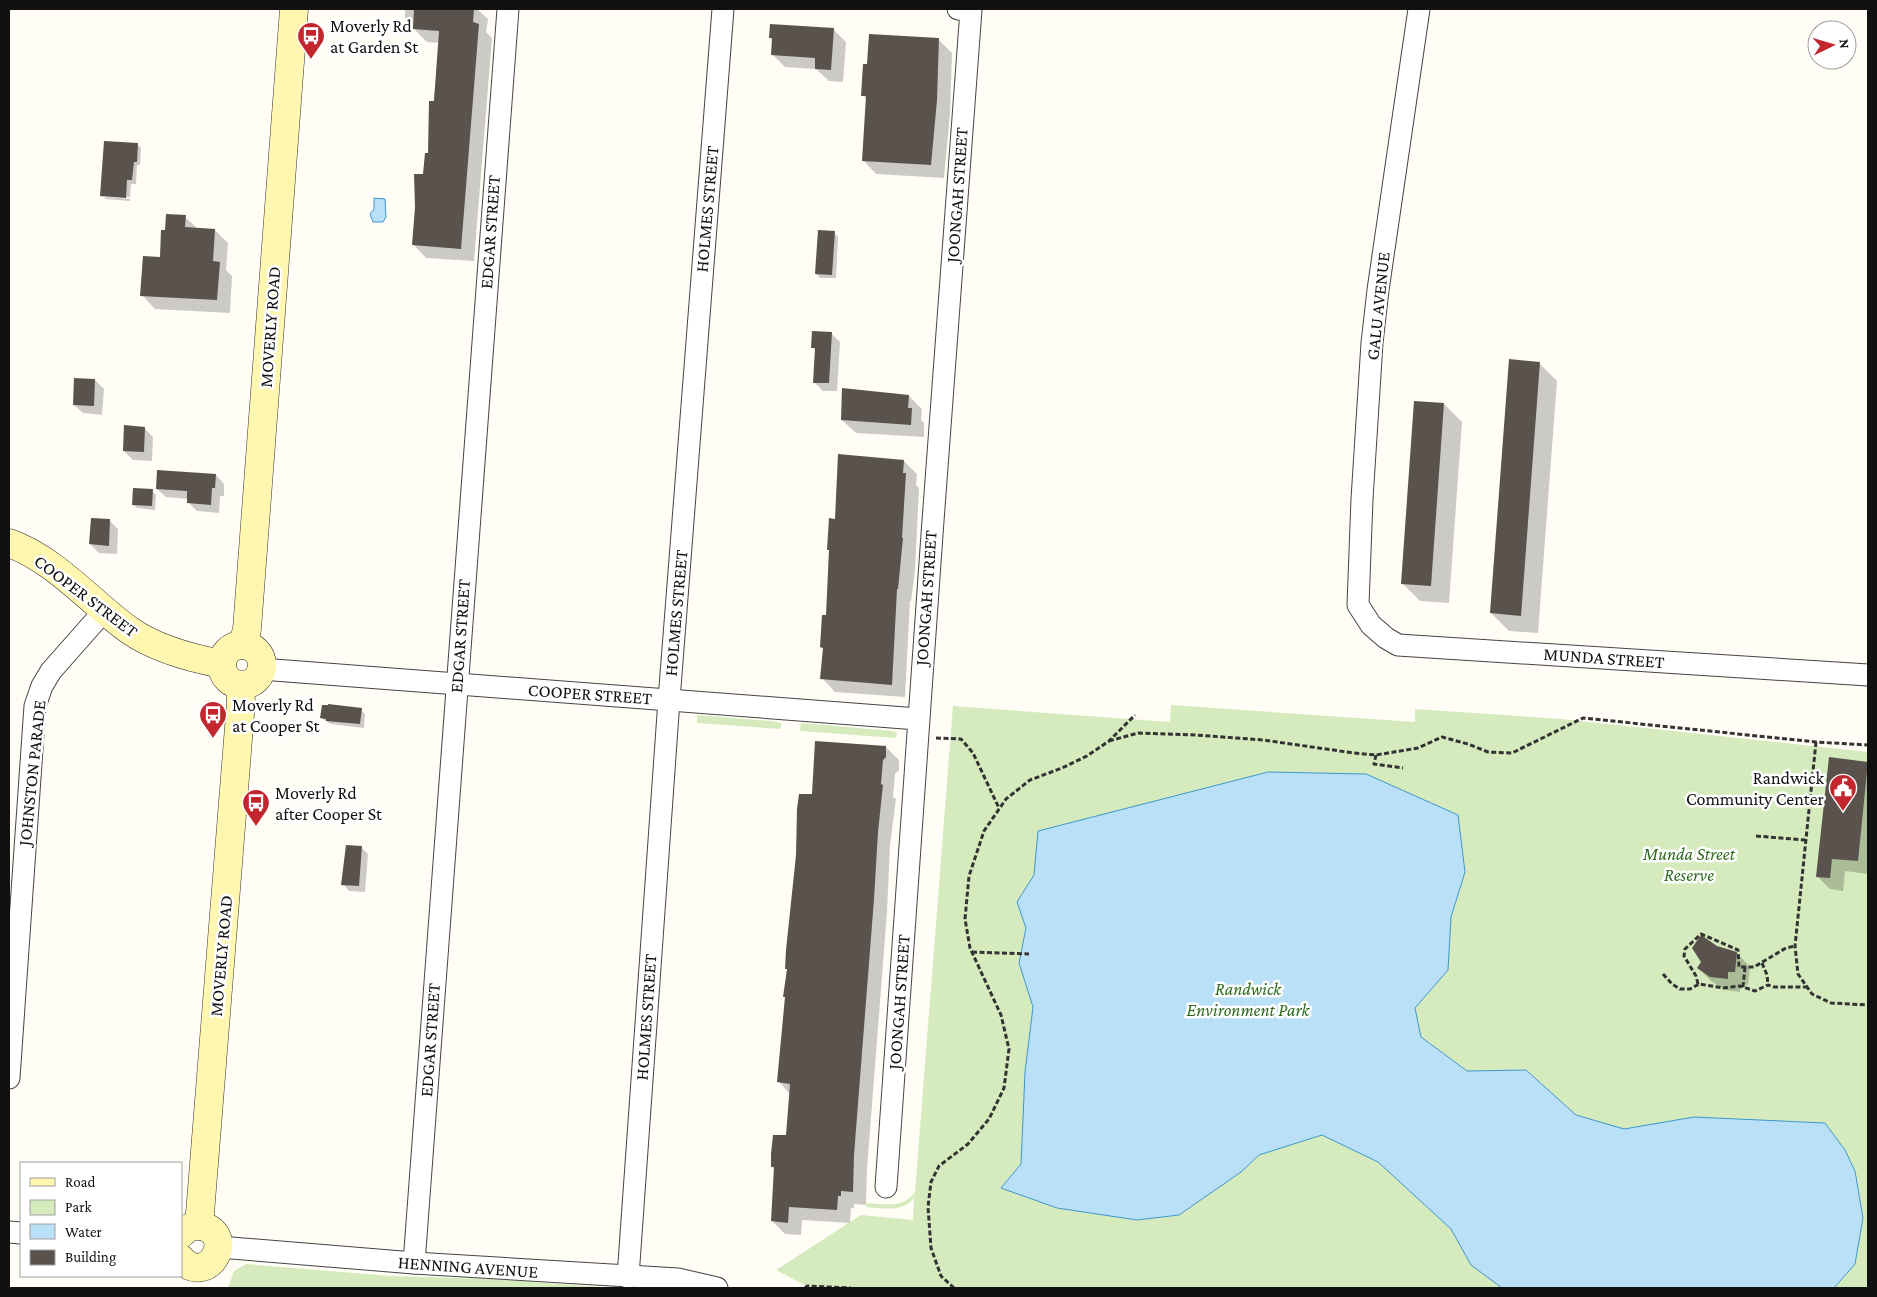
<svg xmlns="http://www.w3.org/2000/svg" width="1877" height="1297" font-family="'Crimson Pro',serif">
	<style>
		.green { fill: #d5ebbd }
		.water { fill: #b9e0f7; stroke: #3f96cf }
		.shadow { fill: #0003 }
		.building { fill: #5a524d }
		.lines { fill: none; stroke-linecap: round; stroke-linejoin: round }
		.street-casing { stroke: #444; stroke-width: 23 }
		.secondary-casing { stroke: #333; stroke-width: 29 }
		.path { stroke: #333; stroke-width: 3; stroke-dasharray: 5 2.5; stroke-linecap: butt }
		.street { stroke: #fff; stroke-width: 21 }
		.secondary { stroke: #fff6b0; stroke-width: 28 }
		.labels { text-anchor: middle; dominant-baseline: central; stroke-width: 5; stroke-linejoin: round; paint-order: stroke }
		.poi-label { font-size: 18px; fill: #111; stroke: #fff; text-anchor: start }
		.street-label { font-size: 18px; fill: #111; stroke: #fff }
		.park-label { font-size: 18px; font-style: italic; fill: #2f6b1f; stroke: #fff }
	</style>
	<rect width="100%" height="100%" fill="#fffdf5"/>
	<g class="green">
		<path d="M1171 705 1415 722V709L1561 719 1868 752V1288H810L776 1270 861 1215 913 1220 914 1198C902 1213 883 1208 866 1207L867 1203C885 1204 903 1209 915 1192L953 706 1170 722Z"/>
		<polygon points="697,715 771,721 781,723 781,729 697,723"/>
		<polygon points="801,723 892,731 897,733 896,738 800,731"/>
		<polygon points="246,1264 391,1276 492,1279 615,1288 228,1288 234,1271"/>
	</g>
	<g class="water">
		<polygon points="374,198 385,199 386,217 383,222 373,222 370,214 374,209"/>
		<polygon points="1268,772 1366,774 1458,815 1465,872 1451,917 1448,970 1415,1008 1421,1037 1467,1071 1526,1070 1576,1115 1624,1129 1694,1117 1825,1123 1845,1150 1855,1171 1863,1218 1855,1264 1834,1288 1502,1288 1471,1265 1451,1229 1378,1162 1322,1135 1259,1155 1241,1172 1179,1215 1137,1220 1057,1208 1001,1188 1021,1164 1025,1072 1033,1007 1019,963 1026,928 1017,902 1034,875 1038,831"/>
	</g>
	<g class="shadow">
		<polygon points="405,9 477,9 488,19 486,32 492,38 474,261 426,258 413,244 429,154 439,43 427,42 405,20"/>
		<polygon points="833,29 846,42 843,82 829,81 816,69 785,67 772,54 773,40 770,38"/>
		<polygon points="938,39 952,53 950,114 944,178 876,174 863,160 867,100 863,95"/>
		<polygon points="137,144 141,148 140,165 137,165 136,184 131,184 130,197 104,195 104,197 130,199 130,201 106,199 102,195"/>
		<polygon points="185,217 198,229 215,230 228,243 226,270 232,276 230,313 155,309 142,295 161,258 166,232"/>
		<polygon points="834,233 838,237 836,278 820,278 816,274"/>
		<polygon points="831,333 840,342 837,391 823,391 814,382 816,351 813,348"/>
		<polygon points="1539,363 1557,381 1538,633 1509,631 1491,613"/>
		<polygon points="95,380 104,389 102,415 83,413 74,405"/>
		<polygon points="909,396 922,409 921,420 924,423 924,437 856,433 842,420"/>
		<polygon points="1444,404 1462,422 1449,603 1420,601 1402,583"/>
		<polygon points="144,428 153,437 152,461 133,460 124,451"/>
		<polygon points="904,461 917,474 916,485 919,488 915,570 911,601 910,601 905,697 835,692 822,678 824,650 821,647 827,617 830,551 828,549 836,520"/>
		<polygon points="216,475 224,484 224,496 220,496 219,513 197,511 188,502 188,499 166,497 157,489"/>
		<polygon points="152,491 156,495 155,510 137,508 133,504"/>
		<polygon points="110,521 118,529 117,554 99,553 90,544"/>
		<polygon points="361,710 365,714 364,728 331,724 321,718"/>
		<polygon points="886,747 899,760 899,770 895,774 893,797 896,799 890,845 887,912 867,1169 866,1205 854,1204 854,1208 851,1208 850,1223 802,1220 801,1235 785,1234 772,1221 775,1170 772,1167 787,1136 790,1094 779,1082 813,795"/>
		<polygon points="1830,759 1868,763 1868,874 1845,871 1843,891 1830,889 1817,876"/>
		<polygon points="361,847 368,854 365,892 349,891 343,884"/>
		<polygon points="1716,948 1737,953 1750,967 1748,985 1741,984 1740,992 1725,990 1711,981 1698,968"/>
	</g>
	<g class="building">
		<polygon points="414,9 474,9 473,22 479,24 461,249 412,245 415,207 414,174 423,174 425,153 428,153 429,101 434,101 439,31 413,29"/>
		<polygon points="770,24 834,28 831,70 815,69 815,58 771,55 772,38 769,38"/>
		<polygon points="869,34 939,38 937,100 931,165 862,161 866,96 861,96 863,64 867,64"/>
		<polygon points="104,141 138,143 137,162 134,162 132,180 127,180 126,198 100,196"/>
		<polygon points="166,214 186,215 185,227 215,229 213,261 220,262 217,300 140,296 143,256 160,257 161,230 165,230"/>
		<polygon points="818,230 835,231 832,275 815,274"/>
		<polygon points="812,331 832,332 829,383 813,383 815,348 811,348"/>
		<polygon points="1509,359 1540,362 1521,616 1490,613"/>
		<polygon points="74,378 95,379 94,406 73,405"/>
		<polygon points="842,388 909,395 908,408 912,408 911,425 841,420"/>
		<polygon points="1414,401 1444,403 1431,586 1401,584"/>
		<polygon points="124,425 145,427 144,452 123,451"/>
		<polygon points="838,454 904,460 903,473 906,473 902,538 903,538 898,589 897,589 892,685 820,679 823,648 820,647 822,615 826,615 829,550 827,550 829,518 835,519"/>
		<polygon points="157,470 216,474 215,488 212,488 211,505 187,503 187,491 156,489"/>
		<polygon points="133,488 153,489 152,506 132,505"/>
		<polygon points="91,518 110,519 109,546 89,544"/>
		<polygon points="328,704 362,708 360,724 326,721 326,719 320,718 322,705 328,705"/>
		<polygon points="815,741 886,746 886,757 883,760 881,784 883,785 878,832 874,899 854,1155 853,1192 841,1191 841,1196 838,1196 837,1210 789,1207 788,1223 771,1221 774,1167 771,1167 771,1154 773,1135 786,1135 790,1084 777,1082 785,997 783,997 787,969 785,969 786,950 796,855 797,809 799,794 812,794"/>
		<polygon points="1829,757 1868,762 1858,861 1832,859 1830,878 1816,877"/>
		<polygon points="346,845 362,846 359,886 341,885"/>
		<polygon points="1701,935 1717,946 1737,952 1735,972 1728,972 1728,979 1710,977 1697,968 1701,962 1692,948"/>
	</g>
	<g class="lines">
		<defs>
			<g id="street">
				<polyline points="1419,9 1378,290 1372,343 1362,499 1358,605 1371,625 1386,638 1398,645 1868,675"/>
				<polyline points="261,669 918,719"/>
				<polyline points="9,1078 35,706 42,686 51,671 104,611"/>
				<path d="M886 1187C913 795 941 402 971 10L958 9"/>
				<polyline points="9,1232 21,1233"/>
				<polyline points="219,1247 414,1263 678,1279 717,1288"/>
				<polyline points="414,1263 508,9"/>
				<polyline points="628,1277 669,700 723,9"/>
			</g>
			<g id="secondary">
				<path d="M9 543C56 560 89 601 129 630 156 649 190 658 222 664"/>
				<polyline points="243,645 247,629 294,9"/>
				<circle cx="242" cy="665" r="20"/>
				<polyline points="199,1226 241,702 240,686"/>
				<path d="M181 1234C187 1228 194 1224 202 1226 238 1236 207 1288 181 1259"/>
			</g>
		</defs>
		<use href="#street" class="street-casing"/>
		<use href="#secondary" class="secondary-casing"/>
		<g class="path">
			<polyline points="936,738 961,739 973,753 999,808"/>
			<polyline points="1109,741 1138,733 1196,735 1263,740 1354,753 1376,755 1418,748 1442,737 1468,744 1488,752 1512,753 1583,718 1816,742 1868,745"/>
			<polyline points="1816,742 1795,946 1798,974 1812,994 1831,1003 1868,1005"/>
			<polyline points="1376,755 1374,764 1403,768"/>
			<polyline points="1756,836 1805,840"/>
			<polyline points="972,952 1029,954"/>
			<polyline points="1762,963 1767,975 1768,985"/>
			<polyline points="1663,974 1672,984 1680,989 1690,989 1699,984 1723,988 1740,986 1755,991 1768,985 1774,987 1807,987"/>
			<polyline points="1698,984 1696,976 1684,956 1685,949 1701,934 1738,950 1739,967 1754,967 1786,948 1795,946"/>
			<polyline points="1743,987 1745,967"/>
			<polyline points="805,1288 807,1286 851,1288"/>
			<polyline points="954,1288 941,1276 931,1248 928,1207 931,1182 939,1166 968,1144 989,1119 1004,1088 1009,1049 1001,1015 970,948 965,919 969,876 984,831 1006,799 1030,780 1062,768 1087,756 1109,741 1135,715"/>
		</g>
		<use href="#street" class="street"/>
		<use href="#secondary" class="secondary"/>
	</g>
	<defs>
		<symbol id="bus-pin" viewBox="-11 -11 22 30"><path d="M0 17L-7.5 6A9.5 9.5 0 1 1 7.5 6Z" fill="#c4262e" stroke="#fff"/><path d="M-5-6H5V4H4V6H2V4H-2V6H-4V4H-5ZM-3.5-4V0h7V-4ZM-3.5 1.2v1.5H-2V1.2ZM2 1.2v1.5H3.5V1.2Z" fill="#fff"/></symbol>
		<symbol id="civic-pin" viewBox="-11 -11 22 30"><path d="M0 17L-7.5 6A9.5 9.5 0 1 1 7.5 6Z" fill="#c4262e" stroke="#fff"/><path d="M-.6-6.5H3V-4.5H.6V-3L4-1V1h2V6H-6V1h2V-1L-.6-3ZM-1.2 2.5V6h2.4V2.5Z" fill="#fff"/></symbol>
	</defs>
	<g fill-rule="evenodd">
		<use href="#bus-pin" x="295" y="20" width="32" height="43"/>
		<use href="#bus-pin" x="197" y="699" width="32" height="43"/>
		<use href="#civic-pin" x="1827" y="772" width="32" height="43"/>
		<use href="#bus-pin" x="240" y="787" width="32" height="43"/>
	</g>
	<g class="labels">
		<g class="poi-label">
			<text x="330" y="26">Moverly Rd<tspan x="330" dy="21">at Garden St</tspan></text>
			<text x="232" y="705">Moverly Rd<tspan x="232" dy="21">at Cooper St</tspan></text>
			<text x="1824" y="778" text-anchor="end">Randwick<tspan x="1824" dy="21">Community Center</tspan></text>
			<text x="275" y="793">Moverly Rd<tspan x="275" dy="21">after Cooper St</tspan></text>
		</g>
		<g class="street-label">
			<text transform="translate(957 195) rotate(-86)">JOONGAH STREET</text>
			<text transform="translate(707 209) rotate(-85)">HOLMES STREET</text>
			<text transform="translate(490 232) rotate(-86)">EDGAR STREET</text>
			<text transform="translate(1378 306) rotate(-84)">GALU AVENUE</text>
			<text transform="translate(270 327) rotate(-86)">MOVERLY ROAD</text>
			<text transform="translate(86 596) rotate(37)">COOPER STREET</text>
			<text transform="translate(926 598) rotate(-86)">JOONGAH STREET</text>
			<text transform="translate(676 613) rotate(-85)">HOLMES STREET</text>
			<text transform="translate(460 636) rotate(-86)">EDGAR STREET</text>
			<text transform="translate(1604 658) rotate(4)">MUNDA STREET</text>
			<text transform="translate(590 694) rotate(4)">COOPER STREET</text>
			<text transform="translate(32 773) rotate(-84)">JOHNSTON PARADE</text>
			<text transform="translate(221 956) rotate(-85)">MOVERLY ROAD</text>
			<text transform="translate(899 1002) rotate(-86)">JOONGAH STREET</text>
			<text transform="translate(646 1017) rotate(-86)">HOLMES STREET</text>
			<text transform="translate(430 1040) rotate(-86)">EDGAR STREET</text>
			<text transform="translate(468 1267) rotate(4)">HENNING AVENUE</text>
		</g>
		<g class="park-label">
			<text x="1689" y="854">Munda Street<tspan x="1689" dy="21">Reserve</tspan></text>
			<text x="1248" y="989">Randwick<tspan x="1248" dy="21">Environment Park</tspan></text>
		</g>
	</g>
	<rect width="1877" height="1297" fill="none" stroke="#111111" stroke-width="20"/>
	<rect x="20" y="1162" width="162" height="115" fill="#ffffff" stroke="#a0a0a0"/>
	<rect x="30" y="1178" width="25" height="8" fill="#fff6b0" stroke="#a0a0a0"/>
	<text x="65" y="1187" font-size="15" fill="#111111">Road</text>
	<rect x="30" y="1200" width="25" height="15" fill="#d5ebbd" stroke="#a0a0a0"/>
	<text x="65" y="1212" font-size="15" fill="#111111">Park</text>
	<rect x="30" y="1224" width="25" height="15" fill="#b9e0f7" stroke="#a0a0a0"/>
	<text x="65" y="1237" font-size="15" fill="#111111">Water</text>
	<rect x="30" y="1250" width="25" height="15" fill="#5a524d" stroke="#a0a0a0"/>
	<text x="65" y="1262" font-size="15" fill="#111111">Building</text>
	<g transform="translate(1832 45) rotate(85)"><circle r="24" fill="#ffffff" stroke="#a0a0a0"/>
	<path d="M0-4L9 19L0 12L-9 19Z" fill="#c4262e"/>
	<text y="-8" font-size="14" font-weight="bold" text-anchor="middle" fill="#111111">N</text>
	</g>
</svg>
